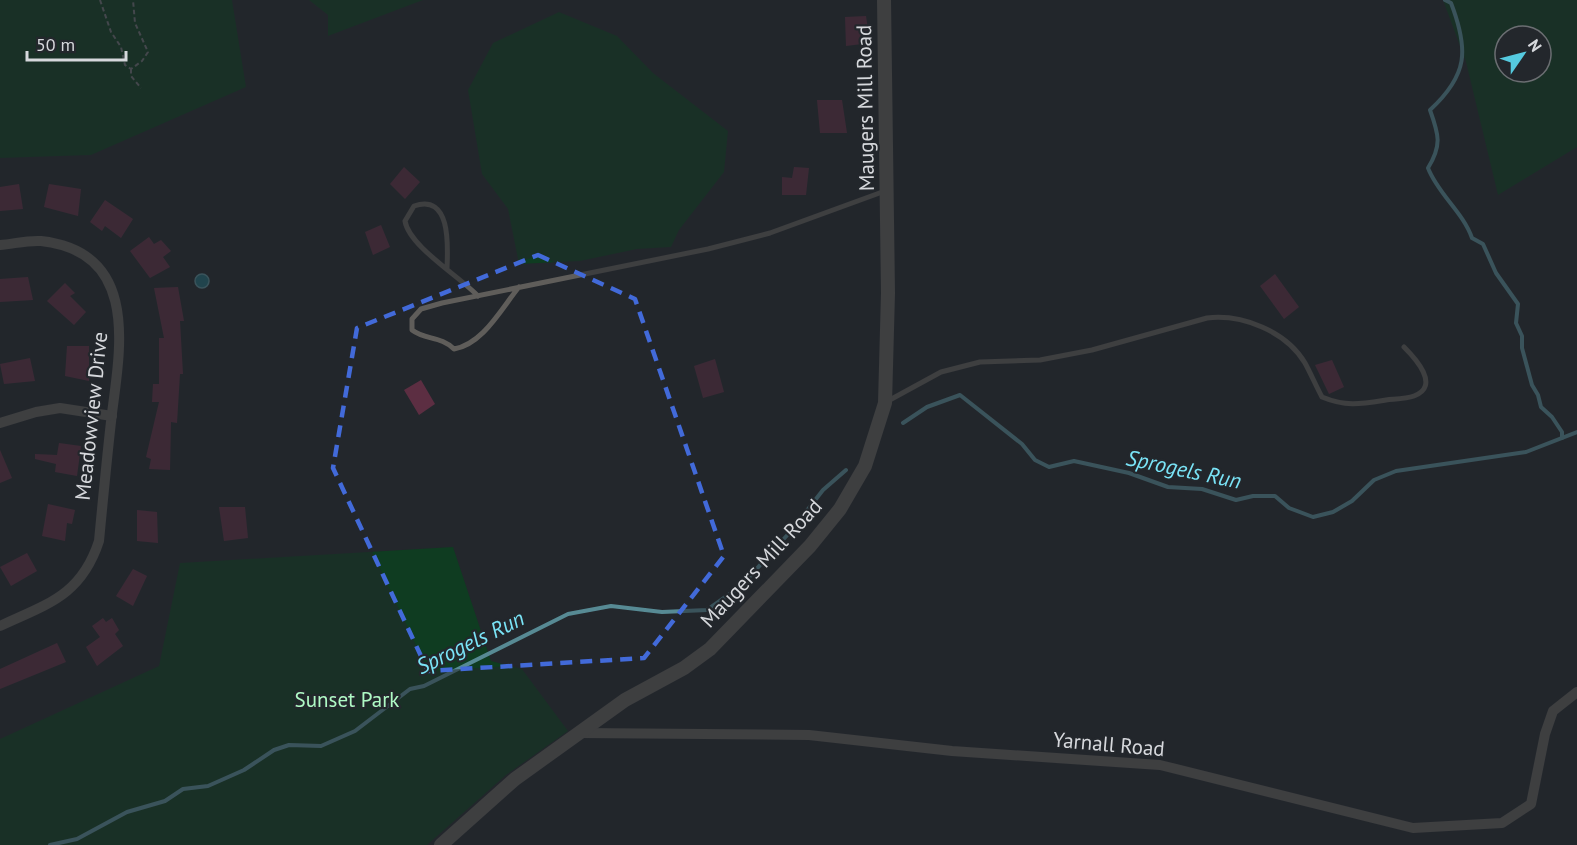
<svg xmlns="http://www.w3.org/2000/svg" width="1577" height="845" font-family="'PT Sans',sans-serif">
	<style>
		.green { fill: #0f3c21; fill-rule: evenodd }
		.water { fill: #216975; stroke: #578a94; stroke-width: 1.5 }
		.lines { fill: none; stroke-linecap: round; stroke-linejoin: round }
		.stream { stroke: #578a94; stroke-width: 4 }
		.building { fill: #5c2e42 }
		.path { stroke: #6c6f73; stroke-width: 2; stroke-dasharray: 4.5 3; stroke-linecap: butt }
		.service { stroke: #5f5d5a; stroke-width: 5 }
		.minor { stroke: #5f5d5a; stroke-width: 10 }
		.tertiary { stroke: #5f5d5a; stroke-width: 14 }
		.marked { fill: none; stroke: #426ad9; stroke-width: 4.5; stroke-dasharray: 12 8; stroke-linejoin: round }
		.labels { text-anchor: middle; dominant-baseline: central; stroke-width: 4.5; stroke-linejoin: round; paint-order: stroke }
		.street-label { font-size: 21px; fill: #d6d8dc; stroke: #23272c }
		.park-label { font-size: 21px; fill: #aff9c5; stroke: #23272c }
		.water-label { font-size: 22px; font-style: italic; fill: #7ae4f7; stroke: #23272c }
	</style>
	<rect width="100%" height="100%" fill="#23272c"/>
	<g class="green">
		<polygon points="0,0 232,0 246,87 91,155 0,158"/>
		<polygon points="309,0 423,0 328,36 328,15"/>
		<path d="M1443 0H1577V147L1498 195 1466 62ZM1505 36H1541V72H1505Z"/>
		<polygon points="559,12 617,36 653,73 728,131 724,172 679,230 671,247 637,249 580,261 519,264 508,209 482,174 468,90 493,43"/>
		<polygon points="453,547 491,661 522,669 568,731 506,775 427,845 0,845 0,739 159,666 180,563"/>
	</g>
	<circle class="water" cx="202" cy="281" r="7"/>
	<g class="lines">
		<g class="stream">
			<path d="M1445 0 1451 3C1469 50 1468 75 1430 110 1439 135 1442 145 1428 168 1438 194 1463 212 1472 238L1483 244 1496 273 1518 304 1516 323 1522 336V348L1532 385 1538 395 1541 407 1552 417 1562 432V438"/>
			<polyline points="903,423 927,407 960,395 1022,444 1035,460 1049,467 1074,461 1129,473 1168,487 1202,489 1236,500 1253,496 1275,496 1289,508 1313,517 1333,512 1352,501 1374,480 1396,471 1526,452 1577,432"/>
			<polyline points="50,845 77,839 127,812 165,801 183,789 208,786 244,770 274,750 289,745 321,746 355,731 410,689 424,686 568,614 611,606 662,612 707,610 741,586 791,531 823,490 846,470"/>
		</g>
	</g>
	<g class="building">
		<polygon points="866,16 870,43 846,46 845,17"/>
		<polygon points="817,100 842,100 847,133 820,133"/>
		<polygon points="404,167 420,182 405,199 390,184"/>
		<polygon points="794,167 809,168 806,195 782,195 782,177 792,178"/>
		<polygon points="19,184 23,209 0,211 0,187"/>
		<polygon points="49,184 81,189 78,216 44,207"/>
		<polygon points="105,200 133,219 121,238 105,226 102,231 90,222"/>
		<polygon points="381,225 390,247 373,255 365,232"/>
		<polygon points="149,237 154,244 161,240 171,251 163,257 170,267 150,278 130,251"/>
		<polygon points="1275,274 1299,307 1284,319 1260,286"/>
		<polygon points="28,277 33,300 0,302 0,279"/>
		<polygon points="65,283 75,293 70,296 86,312 74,325 47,301"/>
		<polygon points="178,287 184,321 180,321 183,374 180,374 177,423 171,422 170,470 149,469 151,459 146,457 159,402 152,402 153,384 159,384 159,338 164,338 154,288"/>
		<polygon points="67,346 89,346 89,381 65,376"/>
		<polygon points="30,358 35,381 4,384 0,364"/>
		<polygon points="715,359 724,392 703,398 694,366"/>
		<polygon points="1332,360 1344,387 1329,394 1315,365"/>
		<polygon points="421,380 435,404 419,415 404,390"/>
		<polygon points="59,443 81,446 77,476 55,472 56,464 35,459 35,454 57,455"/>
		<polygon points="0,450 12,478 0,483"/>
		<polygon points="48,504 75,510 72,524 67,523 65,541 42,536"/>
		<polygon points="219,507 245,507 248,538 224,541"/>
		<polygon points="137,510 157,512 158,543 137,541"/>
		<polygon points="27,553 37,571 11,586 0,567"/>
		<polygon points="133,569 147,576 133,606 116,596"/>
		<polygon points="103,618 106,622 112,618 119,630 115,634 123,646 97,666 86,647 100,637 92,626"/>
		<polygon points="57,643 66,662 0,689 0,669"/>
	</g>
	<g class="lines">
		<g class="path">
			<polyline points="100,0 111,32 121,47 125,65 131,69 142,61 148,52 135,23 133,0"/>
			<polyline points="131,69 131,76 141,88"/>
		</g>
		<g class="service">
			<path d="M447 268C448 246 451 193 414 206L405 221C409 246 459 276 478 296"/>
			<path d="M519 287C501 309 483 344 454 349 441 336 425 340 412 330V319L421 309 442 303 708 249 770 233 885 191"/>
			<path d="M886 402 941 372 980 362 1040 360 1092 350 1207 318C1242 314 1286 331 1305 363 1311 374 1316 386 1322 397 1346 407 1361 404 1386 400 1395 399 1406 399 1414 396 1441 386 1415 358 1404 347"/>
		</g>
		<g class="minor">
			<path d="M0 245C13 244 28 240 41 241 138 252 121 345 112 413 107 456 103 499 99 541 81 596 47 604 0 626"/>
			<polyline points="0,423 36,412 60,408 112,416"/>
			<polyline points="581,733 809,735 952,751 1160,765 1413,828 1502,823 1531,804 1545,734 1553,711 1577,692"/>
		</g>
		<polyline class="tertiary" points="441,845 515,779 625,700 684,668 710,649 810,546 840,509 865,466 885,403 888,293 884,0"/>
	</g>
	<path d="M0 0H1577V845H0ZM538 255 635 299 724 556 644 658 428 671 333 468 357 328Z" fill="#23272c" fill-opacity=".55" fill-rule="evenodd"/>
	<path class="marked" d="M538 255 635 299 724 556 644 658 428 671 333 468 357 328Z"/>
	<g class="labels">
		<g class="street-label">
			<text transform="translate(865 108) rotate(-91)">Maugers Mill Road</text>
			<text transform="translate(91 416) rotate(-84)">Meadowview Drive</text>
			<text transform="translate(761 563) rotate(-47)">Maugers Mill Road</text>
			<text transform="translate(1109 744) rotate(5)">Yarnall Road</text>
		</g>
		<g class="park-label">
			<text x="347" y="699">Sunset Park</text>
		</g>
		<g class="water-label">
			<text transform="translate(1184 469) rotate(12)">Sprogels Run</text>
			<text transform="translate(470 642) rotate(-26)">Sprogels Run</text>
		</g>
	</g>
	<g transform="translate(1523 54) rotate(55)"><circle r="28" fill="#23272c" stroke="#6b6e72" stroke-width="1.5"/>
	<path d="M0-4.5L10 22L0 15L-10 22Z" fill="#55cadf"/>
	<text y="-9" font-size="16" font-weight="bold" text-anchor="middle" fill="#d6d8dc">N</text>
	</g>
	<path d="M27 51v9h99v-9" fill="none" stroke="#d6d8dc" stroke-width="3"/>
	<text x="36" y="51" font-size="18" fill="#d6d8dc" stroke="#23272c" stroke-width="4.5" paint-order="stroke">50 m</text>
</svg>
